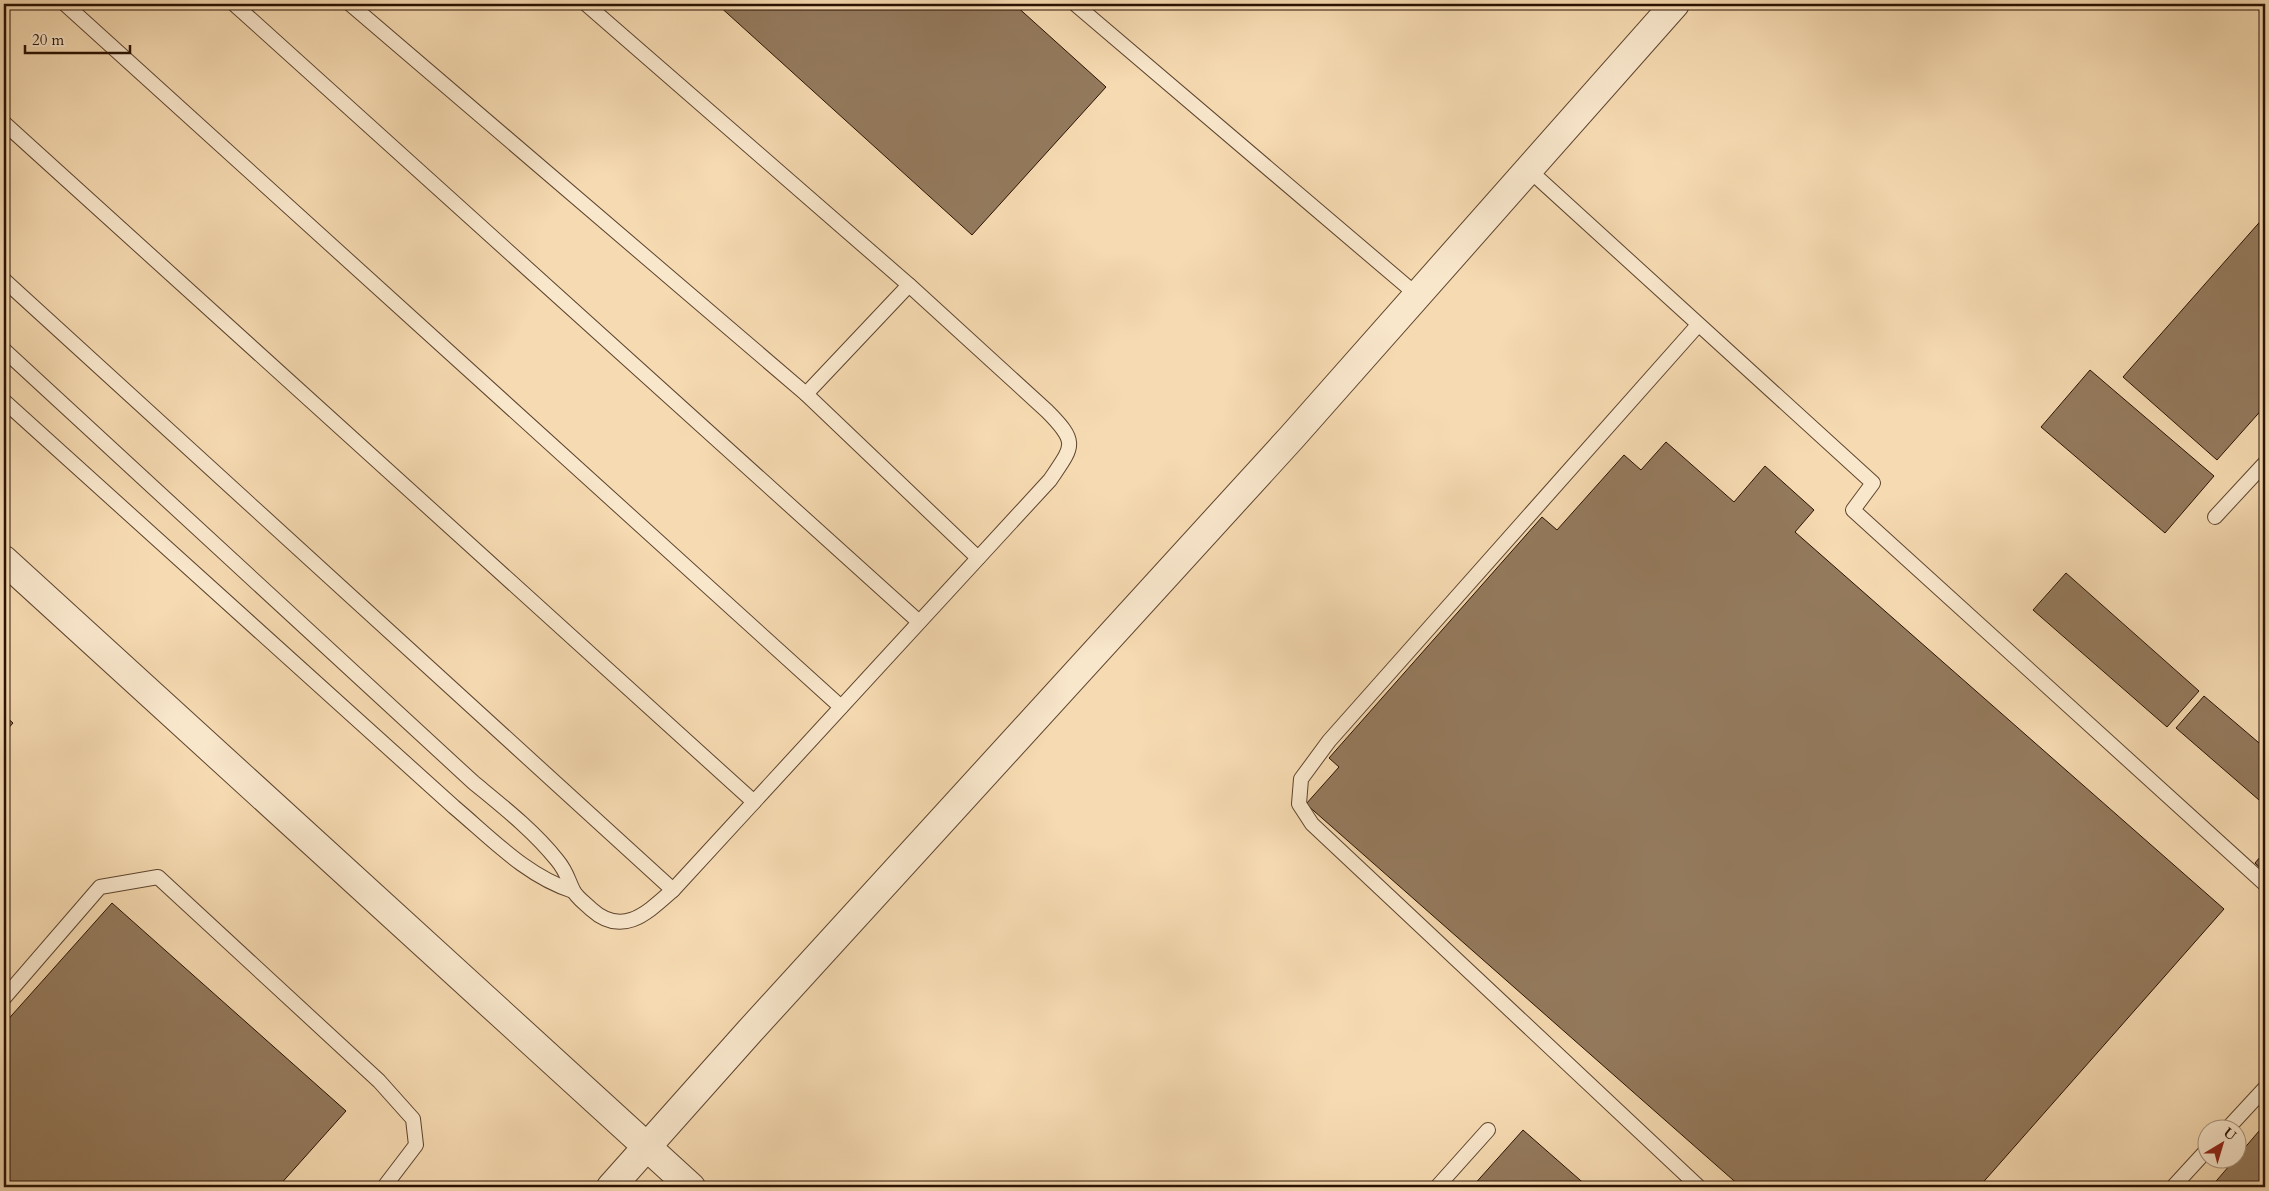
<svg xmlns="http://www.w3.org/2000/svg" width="2269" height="1191" font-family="Cardo,serif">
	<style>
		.building { fill: #947a5d; stroke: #2a1202 }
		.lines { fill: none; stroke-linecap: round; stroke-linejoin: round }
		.service-casing { stroke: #5d442e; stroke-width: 16 }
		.minor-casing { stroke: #5d442e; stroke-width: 30 }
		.service { stroke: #f9e7cc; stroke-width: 14 }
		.minor { stroke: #f9e7cc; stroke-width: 28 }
	</style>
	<rect width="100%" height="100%" fill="#f6dab1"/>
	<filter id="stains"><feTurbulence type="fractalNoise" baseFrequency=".004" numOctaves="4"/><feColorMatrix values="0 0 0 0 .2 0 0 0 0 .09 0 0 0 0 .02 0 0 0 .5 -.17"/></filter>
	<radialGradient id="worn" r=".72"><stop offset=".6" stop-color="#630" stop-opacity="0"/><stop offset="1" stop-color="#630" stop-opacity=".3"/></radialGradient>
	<g class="building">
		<polygon points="717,4 1014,4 1106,87 972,235"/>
		<polygon points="2265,216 2265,406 2217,460 2123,377"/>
		<polygon points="2090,370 2214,476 2165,533 2041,427"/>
		<polygon points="1666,442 1734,502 1765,466 1814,510 1795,532 2224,909 1979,1187 1741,1187 1306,804 1339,767 1329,758 1542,517 1557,530 1624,455 1641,470"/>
		<polygon points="2066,573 2199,691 2167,727 2033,610"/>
		<polygon points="2204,696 2265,748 2265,793 2259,800 2176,728"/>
		<polygon points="4,715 13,723 4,733"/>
		<polygon points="2265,851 2265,872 2255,863"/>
		<polygon points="112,903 346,1111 278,1187 4,1187 4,1024"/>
		<polygon points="2265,1124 2265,1187 2211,1187 2236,1158"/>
		<polygon points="1523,1130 1588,1187 1472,1187"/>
	</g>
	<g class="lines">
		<defs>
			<g id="service">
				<polyline points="65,4 841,707"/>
				<polyline points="234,4 918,621"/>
				<polyline points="350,4 806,394 978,558"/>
				<polyline points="1075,4 1417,295"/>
				<polyline points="4,123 754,802"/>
				<polyline points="1528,169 1873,483 1853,510 2265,884"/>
				<polyline points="4,280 673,890"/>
				<polyline points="1698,325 1329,741 1301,779 1299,804 1312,824 1699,1187"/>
				<path d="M4 350 473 782C502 806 533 830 557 860 567 872 567 878 573 890 576 897 586 904 591 909 623 938 648 912 673 890L1050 480C1073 446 1079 443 1047 411L909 285 586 4"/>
				<polyline points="806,394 909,285"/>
				<path d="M4 401 454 807C491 838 526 876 573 891"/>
				<polyline points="2215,517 2265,463"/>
				<polyline points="4,998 100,887 158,877 379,1081 413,1119 416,1145 384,1187"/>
				<polyline points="2228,1128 2265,1088"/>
				<polyline points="1437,1187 1488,1130"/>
				<polyline points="2173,1187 2206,1151"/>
			</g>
			<g id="minor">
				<polyline points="4,560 691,1187"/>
				<polyline points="611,1187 749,1032 1292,437 1675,4"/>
			</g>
		</defs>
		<use href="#service" class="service-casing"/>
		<use href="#minor" class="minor-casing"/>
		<use href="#service" class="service"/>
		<use href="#minor" class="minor"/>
	</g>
	<rect width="2269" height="1191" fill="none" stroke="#f6dab1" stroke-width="20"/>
	<rect x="5" y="5" width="2259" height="1181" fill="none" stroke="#2a1202" stroke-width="2.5"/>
	<rect x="10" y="10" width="2249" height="1171" fill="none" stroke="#2a1202"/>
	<g transform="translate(2222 1144) rotate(38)"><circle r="24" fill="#f9e7cc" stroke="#a6927b"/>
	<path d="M0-4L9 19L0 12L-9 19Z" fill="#8f2418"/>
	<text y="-8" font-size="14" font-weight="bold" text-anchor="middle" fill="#2a1202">U</text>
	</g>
	<path d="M25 45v8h105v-8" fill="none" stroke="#2a1202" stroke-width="2.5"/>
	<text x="32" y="45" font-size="15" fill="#2a1202" stroke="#f9e7cc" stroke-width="4" paint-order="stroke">20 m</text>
	<rect width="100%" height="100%" filter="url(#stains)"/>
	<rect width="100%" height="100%" fill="url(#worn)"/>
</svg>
